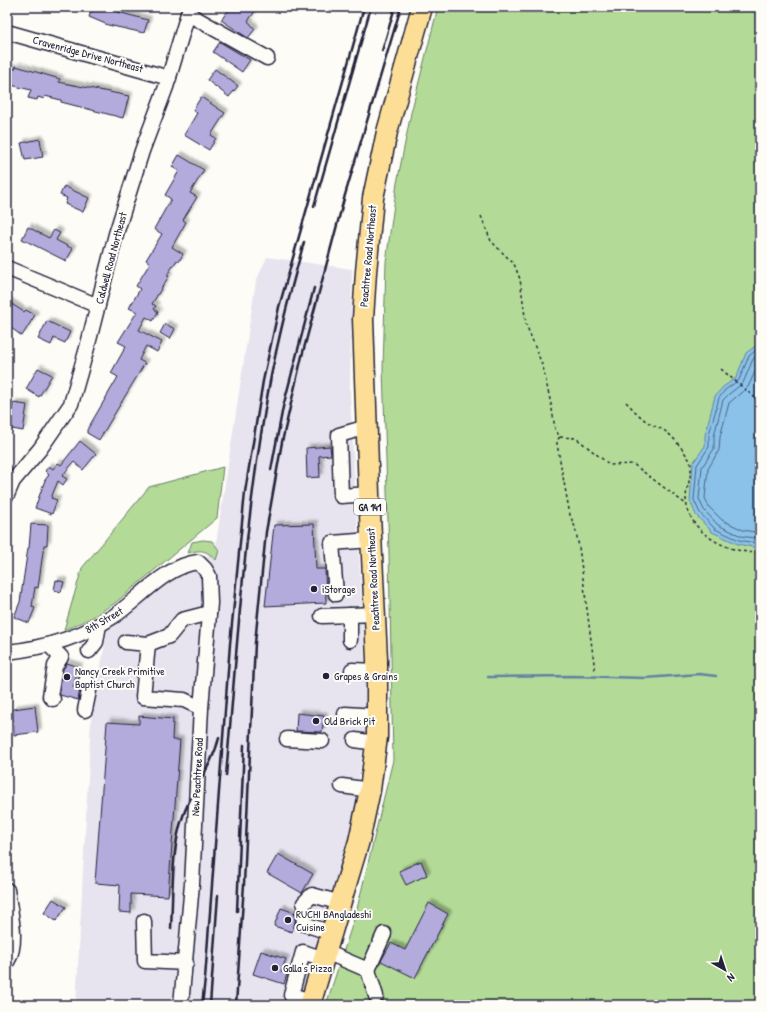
<svg xmlns="http://www.w3.org/2000/svg" width="767" height="1012" font-family="'Patrick Hand',sans-serif">
	<style>
		.built { fill: #e7e4ef }
		.green { fill: #b3db97; stroke: #6a7e69 }
		.water { fill: #8bc2e9; stroke: #6182a3 }
		.lines { fill: none; stroke-linecap: round; stroke-linejoin: round }
		.shore { stroke: #4c6281; stroke-width: 1 }
		.stream { stroke: #6182a3; stroke-width: 2.5 }
		.building { fill: #b3abdc; stroke: #22223b; filter: url(#shadow) }
		.minor-casing { stroke: #22223b; stroke-width: 17 }
		.highway-casing { stroke: #22223b; stroke-width: 23 }
		.path { stroke: #22223b; stroke-width: 1.5; stroke-dasharray: 3 3; stroke-linecap: butt }
		.minor { stroke: #fdfcf7; stroke-width: 14 }
		.highway { stroke: #fdde96; stroke-width: 20 }
		.rail { stroke: #22223b; stroke-width: 2.5 }
		.poi-dot { fill: #22223b; stroke: #fdfcf7; stroke-width: 1.5 }
		.labels { text-anchor: middle; dominant-baseline: central; stroke-width: 4; stroke-linejoin: round; paint-order: stroke }
		.shield { fill: #fdfcf7; stroke: #646373; stroke-width: 1 }
		.shield-label { font-size: 10px; font-weight: bold; fill: #22223b }
		.street-label { font-size: 11px; fill: #22223b; stroke: #fdfcf7 }
		.poi-label { font-size: 11px; fill: #22223b; stroke: #fdfcf7; text-anchor: start }
	</style>
	<defs>
		<filter id="shadow"><feDropShadow dx="3.5" dy="-3.5" stdDeviation="1" flood-color="#0004"/></filter>
	</defs>
	<rect width="100%" height="100%" fill="#fdfcf7"/>
	<filter id="ink" filterUnits="userSpaceOnUse"><feTurbulence type="fractalNoise" baseFrequency=".025" numOctaves="2"/><feDisplacementMap in="SourceGraphic" scale="8" xChannelSelector="R" yChannelSelector="G"/><feConvolveMatrix kernelMatrix="1 2 1 2 8 2 1 2 1" color-interpolation-filters="sRGB"/></filter>
	<g filter="url(#ink)">
		<polygon class="built" points="267,257 352,269 350,393 365,662 366,727 352,827 346,858 299,1005 76,1005 91,720 108,627 215,550 256,281"/>
		<g class="green">
			<polygon points="438,7 760,7 760,1005 326,1005 356,913 393,760 389,552 383,369 386,262 397,183 411,113"/>
			<polygon points="223,467 217,518 115,603 91,618 64,630 82,568 149,487"/>
			<path d="M203 540 212 541 219 550 216 560C206 550 202 549 188 553L192 542Z"/>
		</g>
		<polygon class="water" points="760,343 760,548 757,548 738,544 712,532 696,515 690,501 693,463 705,446 705,435 715,396 723,387 736,378 746,353"/>
		<g class="lines">
			<g class="shore">
				<polyline points="760,347 749,356 739,380 725,390 719,398 709,435 709,447 697,465 694,500 700,513 715,529 739,540 760,544"/>
				<polyline points="760,353 753,359 743,383 729,394 723,400 714,436 714,449 702,467 699,499 704,510 718,525 741,536 760,539"/>
				<polyline points="760,361 748,387 729,403 720,437 719,450 708,469 705,498 709,507 722,520 743,530 760,533"/>
			</g>
			<polyline class="stream" points="488,677 574,676 645,678 699,674 716,676"/>
		</g>
		<g class="building">
			<polygon points="93,7 115,7 114,11 148,20 144,33 108,25 89,17"/>
			<polygon points="231,7 258,7 248,21 255,29 248,38 221,20"/>
			<polygon points="220,42 250,60 242,72 213,52"/>
			<polygon points="16,66 60,79 59,82 129,96 123,118 61,102 61,100 45,96 44,99 38,97 37,100 28,98 31,90 7,84 7,67 15,69"/>
			<polygon points="215,69 238,86 229,97 207,80"/>
			<polygon points="201,97 225,113 211,135 216,138 209,150 184,135 197,113 193,110"/>
			<polygon points="40,139 43,157 25,160 21,143"/>
			<polygon points="179,155 204,170 190,193 197,197 183,220 186,222 172,247 183,254 179,262 177,260 167,275 169,276 152,304 156,306 154,309 158,312 153,321 146,317 139,330 162,342 157,352 146,346 139,360 145,363 99,440 87,433 87,430 118,377 111,373 126,346 118,342 137,312 129,308 140,289 136,286 150,263 146,260 162,234 154,229 171,199 165,195 179,171 172,167"/>
			<polygon points="64,186 89,198 83,212 65,204 67,198 60,195"/>
			<polygon points="28,227 49,238 54,230 60,233 56,240 73,249 66,261 22,239"/>
			<polygon points="7,301 24,312 26,310 35,315 22,336 7,325"/>
			<polygon points="47,321 70,332 65,343 54,338 51,345 38,339"/>
			<polygon points="165,324 175,329 170,339 160,333"/>
			<polygon points="38,368 52,375 39,397 26,389"/>
			<polygon points="13,403 27,405 23,431 7,428 7,414 11,414"/>
			<polygon points="80,441 96,454 83,470 74,462 62,476 67,479 63,485 58,481 51,498 57,500 52,514 35,508 45,480 49,475 45,471 49,466 53,469 58,463 61,465"/>
			<polygon points="330,446 331,455 319,456 320,477 307,478 306,448"/>
			<polygon points="31,524 48,525 47,545 44,545 38,588 35,587 32,607 35,608 29,623 14,617 20,602 28,548 29,548"/>
			<polygon points="314,524 316,569 325,569 326,603 265,606 274,525"/>
			<polygon points="56,580 64,582 61,592 54,590"/>
			<polygon points="67,663 79,667 73,687 80,689 78,700 60,695 59,693 63,669"/>
			<polygon points="35,706 38,732 14,735 13,709"/>
			<polygon points="297,713 324,716 322,732 296,731"/>
			<polygon points="139,716 173,719 172,740 180,740 168,896 131,894 131,913 119,912 120,885 95,883 107,722 139,724"/>
			<polygon points="278,854 313,874 302,893 267,873"/>
			<polygon points="421,861 427,875 406,885 399,871"/>
			<polygon points="53,899 66,907 56,921 44,913"/>
			<polygon points="429,903 448,914 415,978 381,961 391,943 405,950"/>
			<polygon points="281,908 295,913 295,922 292,932 274,926"/>
			<polygon points="261,951 286,959 281,972 287,974 284,984 253,974"/>
		</g>
		<g class="lines">
			<defs>
				<g id="minor">
					<polyline points="188,14 267,58"/>
					<polyline points="7,32 169,78"/>
					<polyline points="7,268 98,306"/>
					<polyline points="367,427 339,435 341,496 369,494"/>
					<polyline points="7,495 13,481 40,449 71,404 87,348 116,234 142,151 166,87 190,7"/>
					<polyline points="336,594 332,543 371,540"/>
					<polyline points="322,616 350,615"/>
					<polyline points="350,640 350,615 375,614"/>
					<polyline points="126,642 148,644 143,697 184,700 201,708"/>
					<polyline points="148,644 169,636 182,620 209,613"/>
					<polyline points="49,645 61,657 55,666 50,696 53,699"/>
					<polyline points="89,651 96,642 99,625"/>
					<path d="M7 652C44 648 82 637 114 616 139 599 167 565 198 562L205 569 209 576 210 603 201 708 192 884 181 1005"/>
					<polyline points="352,670 377,671"/>
					<polyline points="85,710 89,691 86,681"/>
					<polyline points="345,714 377,716"/>
					<polyline points="287,739 322,741"/>
					<polyline points="355,740 376,743"/>
					<polyline points="342,786 370,790"/>
					<path d="M7 890C10 912 19 943 7 962"/>
					<polyline points="304,903 312,895 341,903"/>
					<polyline points="303,913 304,924 332,933"/>
					<polyline points="144,921 145,961 186,963"/>
					<polyline points="326,952 368,970 384,934"/>
					<polyline points="368,970 376,996"/>
					<polyline points="311,1001 291,995 303,952 324,959"/>
				</g>
				<polyline id="highway" points="310,1005 359,841 370,790 377,737 377,659 369,494 363,319 366,272 373,198 387,132 422,7"/>
			</defs>
			<use href="#minor" class="minor-casing"/>
			<use href="#highway" class="highway-casing"/>
			<g class="path">
				<polyline points="481,216 491,241 514,264 520,279 526,324 543,367 552,409 555,429 560,437 557,440 557,444 570,515 575,527 579,547 595,671"/>
				<polyline points="721,369 760,402"/>
				<path d="M626 402C633 409 639 416 646 421 652 426 659 427 665 431 674 437 683 450 689 459 695 469 686 487 686 498 687 534 729 553 760 553"/>
				<polyline points="560,437 576,438 610,465 633,464 687,505"/>
			</g>
			<use href="#minor" class="minor"/>
			<use href="#highway" class="highway"/>
			<g class="rail">
				<polyline points="382,51 395,7"/>
				<polyline points="314,206 371,7"/>
				<polyline points="271,470 283,407 314,288"/>
				<path d="M226 776C236 656 244 535 264 416 273 357 288 300 304 242"/>
				<polyline points="237,911 244,745"/>
				<path d="M171 929C173 893 171 849 183 816 192 789 212 767 219 738"/>
				<polyline points="202,1005 205,979 230,644 245,492 263,381 279,307 364,7"/>
				<polyline points="210,1005 218,895"/>
				<polyline points="236,1005 244,884 255,643 266,532 282,442 302,356 345,195 401,7"/>
			</g>
		</g>
	</g>
	<g class="poi-dot">
		<circle cx="314" cy="589" r="4"/>
		<circle cx="326" cy="676" r="4"/>
		<circle cx="67" cy="677" r="4"/>
		<circle cx="316" cy="721" r="4"/>
		<circle cx="288" cy="920" r="4"/>
		<circle cx="275" cy="968" r="4"/>
	</g>
	<g class="labels">
		<rect class="shield" x="354" y="499" width="32" height="16" rx="3"/>
		<g class="shield-label">
			<text x="370" y="507">GA 141</text>
		</g>
		<g class="street-label">
			<text transform="translate(88 54) rotate(15)">Cravenridge Drive Northeast</text>
			<text transform="translate(368 256) rotate(-85)">Peachtree Road Northeast</text>
			<text transform="translate(111 258) rotate(-75)">Caldwell Road Northeast</text>
			<text transform="translate(373 579) rotate(-93)">Peachtree Road Northeast</text>
			<text transform="translate(104 620) rotate(-30)">8th Street</text>
			<text transform="translate(197 777) rotate(-87)">New Peachtree Road</text>
		</g>
		<g class="poi-label">
			<text x="322" y="589">iStorage</text>
			<text x="75" y="671">Nancy Creek Primitive<tspan x="75" dy="13">Baptist Church</tspan></text>
			<text x="334" y="676">Grapes &amp; Grains</text>
			<text x="324" y="721">Old Brick Pit</text>
			<text x="296" y="914">RUCHI BAngladeshi<tspan x="296" dy="13">Cuisine</tspan></text>
			<text x="283" y="968">Galla's Pizza</text>
		</g>
	</g>
	<rect width="767" height="1012" fill="none" stroke="#fdfcf7" stroke-width="24"/>
	<rect x="12" y="12" width="743" height="988" fill="none" stroke="#22223b" stroke-width="1.5" filter="url(#ink)"/>
	<g transform="translate(725 970) rotate(141)" stroke="#fdfcf7" stroke-width="3" paint-order="stroke">
	<path d="M0-3L7 15L0 10L-7 15Z" fill="#22223b"/>
	<text y="-6" font-size="11" font-weight="bold" text-anchor="middle" fill="#22223b">N</text>
	</g>
</svg>
